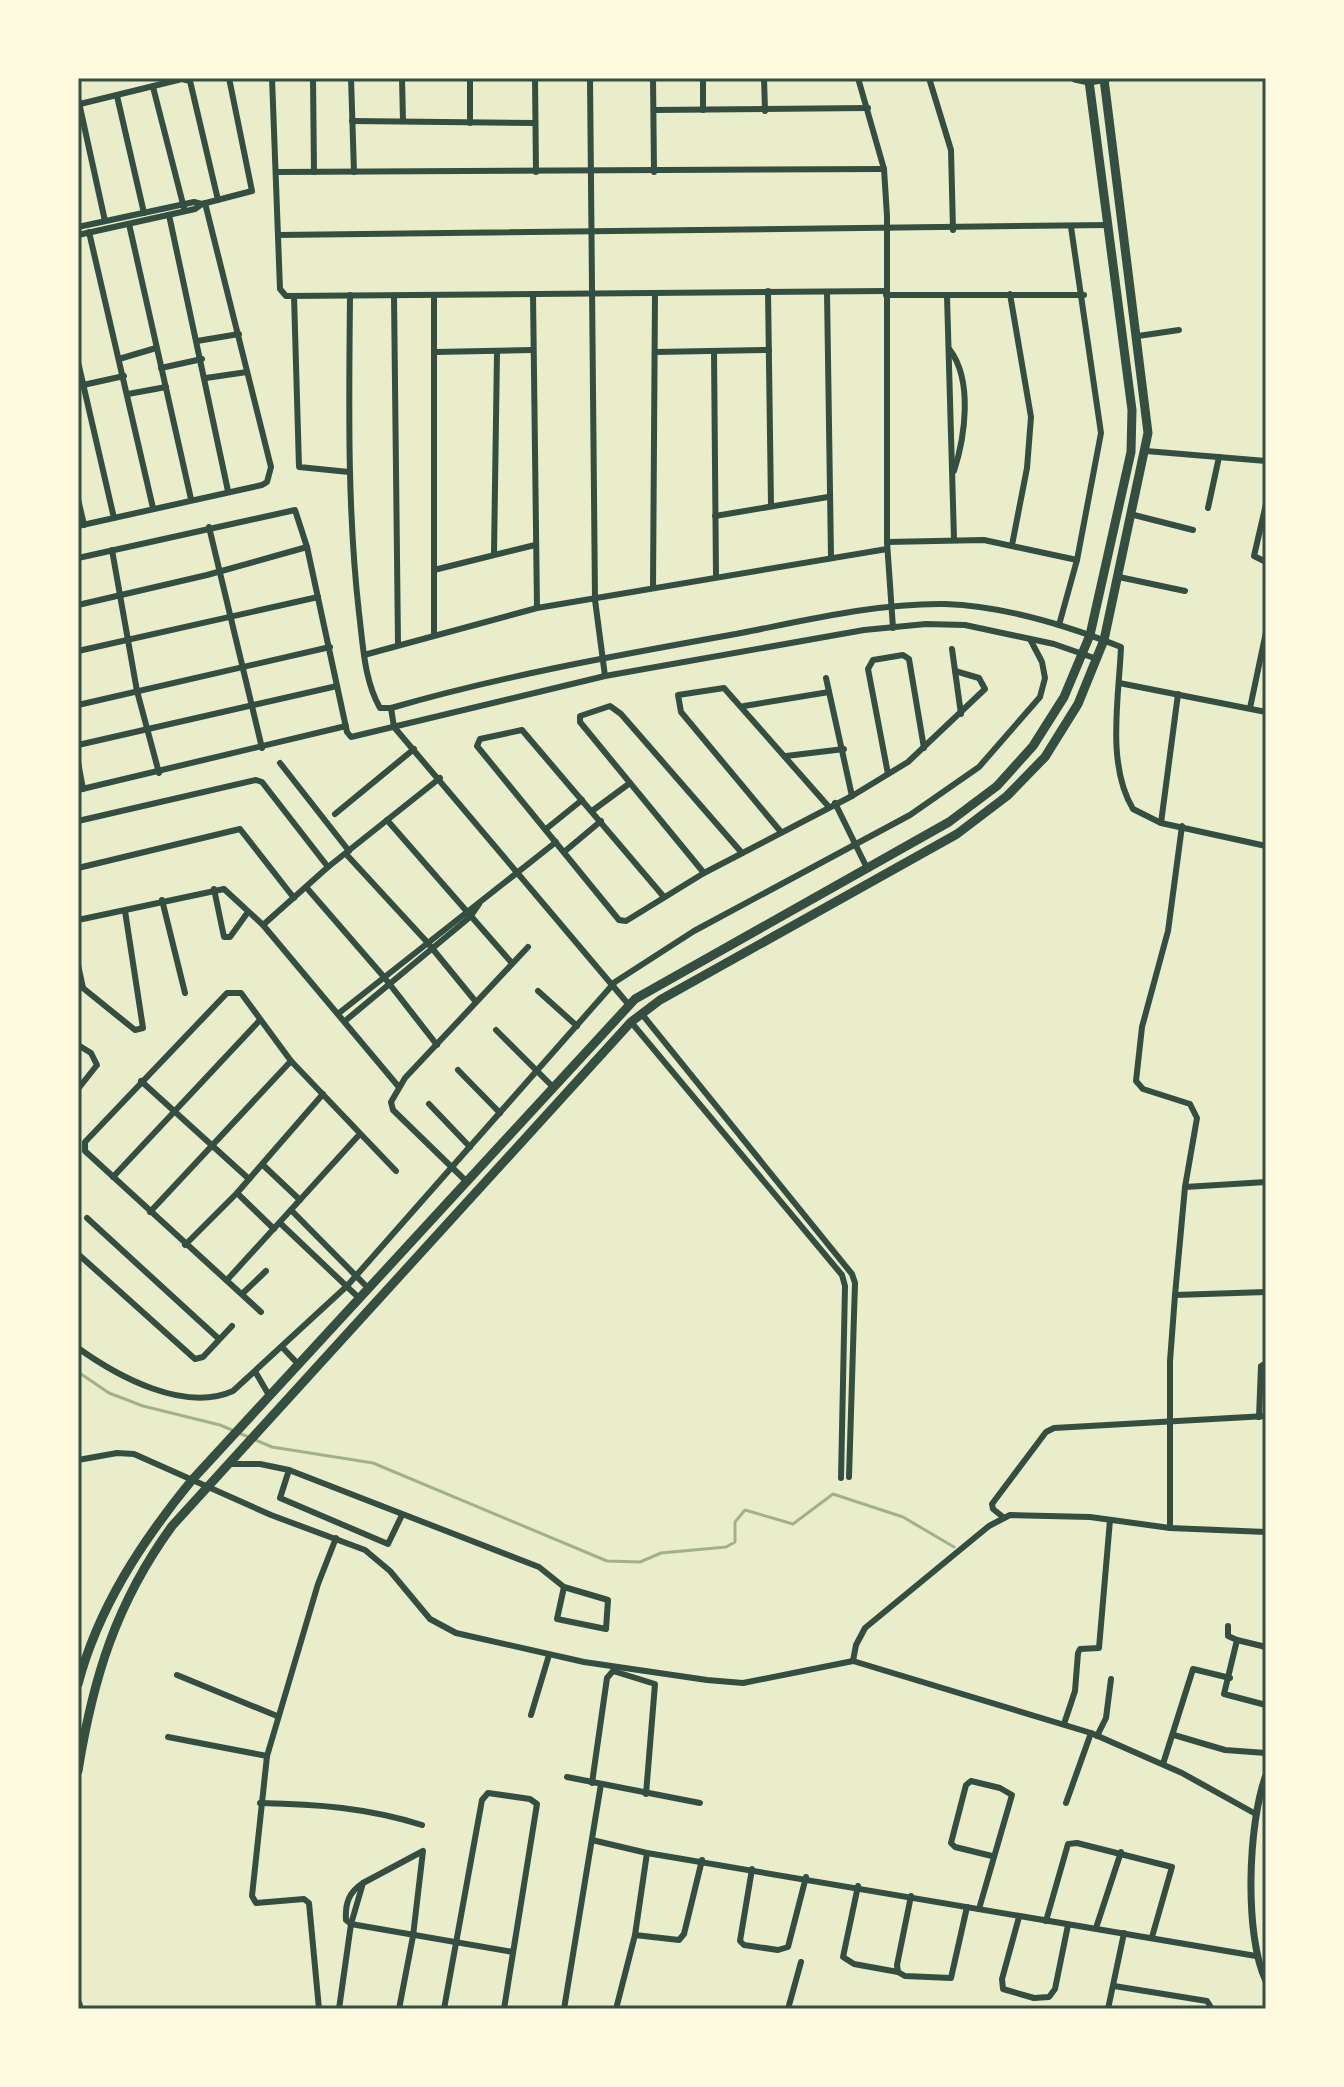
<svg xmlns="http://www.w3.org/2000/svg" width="1344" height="2087" font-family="Bitter,serif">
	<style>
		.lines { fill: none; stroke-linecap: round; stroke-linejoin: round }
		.stream { stroke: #a3b18a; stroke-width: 3 }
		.minor { stroke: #344e41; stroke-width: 6 }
		.tertiary { stroke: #344e41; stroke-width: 7 }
		.primary { stroke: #344e41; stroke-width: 9 }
		.neatline { fill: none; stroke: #344e41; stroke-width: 3 }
	</style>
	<rect width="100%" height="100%" fill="#e9edc9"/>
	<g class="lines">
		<polyline class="stream" points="78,1372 109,1393 143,1406 220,1425 272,1447 373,1463 607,1561 640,1562 661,1553 726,1547 735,1542 735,1522 745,1510 793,1524 833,1494 903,1517 954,1547"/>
		<g class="minor">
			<polyline points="272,78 280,289 286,296 886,291"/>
			<polyline points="313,78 314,172"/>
			<polyline points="351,78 354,172"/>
			<polyline points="402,78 403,121"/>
			<polyline points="470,78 470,123"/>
			<polyline points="535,78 536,172"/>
			<polyline points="590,78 595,600 605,676"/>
			<polyline points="653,78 654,172"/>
			<polyline points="703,78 703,110"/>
			<polyline points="764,78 765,111"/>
			<polyline points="858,78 884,169 887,216 887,542 893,628"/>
			<polyline points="929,78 951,150 953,230"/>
			<polyline points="153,87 184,208"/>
			<polyline points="117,96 144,213"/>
			<polyline points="78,98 105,221"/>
			<polyline points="80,104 182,79 190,81 218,200"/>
			<polyline points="654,110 868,108"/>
			<polyline points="352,121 535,123"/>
			<polyline points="277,172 884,169"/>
			<polyline points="202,204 252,191 229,78"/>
			<polyline points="169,215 228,491"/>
			<polyline points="129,224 191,499"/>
			<polyline points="78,227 194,202 202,204 195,209 78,235"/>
			<polyline points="89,232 153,508"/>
			<polyline points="279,235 1108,225"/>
			<polyline points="768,291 771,506"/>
			<polyline points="827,292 831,557"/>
			<polyline points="533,294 537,608"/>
			<polyline points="1010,294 1031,417 1027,468 1012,545"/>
			<path d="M350 295C349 402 347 507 359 613 363 645 364 680 380 708H391C505 675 624 654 741 633 807 620 877 603 945 604 1004 606 1066 625 1121 647 1119 697 1106 764 1133 809L1161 823 1266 846"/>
			<polyline points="434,295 434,633"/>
			<polyline points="886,295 1084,295"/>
			<polyline points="294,296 299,467 349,472"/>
			<polyline points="394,296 398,643"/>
			<polyline points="947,296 954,539"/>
			<polyline points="1138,336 1179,330"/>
			<polyline points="197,341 239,334"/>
			<path d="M950 350C973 381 965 437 954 471"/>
			<polyline points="714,351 716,576"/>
			<polyline points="435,352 532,350"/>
			<polyline points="655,352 769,350"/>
			<polyline points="119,359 156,348"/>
			<polyline points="78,362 114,518"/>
			<polyline points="161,368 202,359"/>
			<polyline points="206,378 247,372"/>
			<polyline points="83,385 124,376"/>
			<polyline points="128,394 166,387"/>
			<polyline points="1146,451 1266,461"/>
			<polyline points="78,499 84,525"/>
			<polyline points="1266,504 1254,556 1266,562"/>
			<polyline points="1208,508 1219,457"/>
			<polyline points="1134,515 1193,530"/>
			<polyline points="715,516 828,497"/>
			<polyline points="78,526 262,485 267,482 271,467 205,203"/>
			<polyline points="209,527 262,748"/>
			<polyline points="887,542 984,540 1077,560"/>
			<polyline points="112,550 137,691 159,773"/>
			<polyline points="494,554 497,352"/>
			<polyline points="78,558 295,510 307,547 347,732 351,737 605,676 864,630 926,624 965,625 1054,644 1097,659"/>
			<polyline points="434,570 535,545"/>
			<polyline points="1119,577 1185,591"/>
			<polyline points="653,588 655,293"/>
			<polyline points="78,605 207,575 307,547"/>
			<polyline points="1059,625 1077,560 1101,433 1071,227"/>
			<polyline points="952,649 961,714"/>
			<polyline points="78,651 318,597"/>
			<polyline points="364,655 537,608 887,549"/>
			<polyline points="826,678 852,796"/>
			<polyline points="1119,683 1266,712"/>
			<polyline points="78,705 330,647"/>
			<polyline points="744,706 829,692"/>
			<polyline points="391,708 394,727 629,1005"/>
			<polyline points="1250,708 1266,632"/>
			<polyline points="78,745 337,686"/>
			<polyline points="786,756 844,749"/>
			<polyline points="78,762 83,789"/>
			<polyline points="280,763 349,851"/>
			<polyline points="888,774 868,669 873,660 903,655 909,659 924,748"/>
			<polyline points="78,790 346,726"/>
			<polyline points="835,803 866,866"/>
			<polyline points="592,811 630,783"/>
			<polyline points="335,814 414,749"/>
			<polyline points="387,820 511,962"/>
			<polyline points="78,821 256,780 262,782 328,867"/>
			<polyline points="1161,823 1178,694"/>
			<polyline points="546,829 582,800"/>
			<polyline points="781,832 681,712 678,695 724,688 829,807"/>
			<polyline points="564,852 601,821"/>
			<polyline points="346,854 427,942 476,1002"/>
			<polyline points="78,868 240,829 294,898"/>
			<polyline points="704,873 580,722 580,716 610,706 621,714 742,853"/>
			<polyline points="306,887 384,977 437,1045"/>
			<polyline points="214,889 224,937 230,937 248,912"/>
			<polyline points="664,897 522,730 480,739 477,746 619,920 626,921 704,873 852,796 908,762 985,689 979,678 955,671"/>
			<polyline points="162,900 185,993"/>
			<polyline points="78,920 224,889 263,925 398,1086"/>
			<polyline points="263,925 328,867 440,778"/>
			<polyline points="78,965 83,988"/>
			<polyline points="78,984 135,1030 143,1028 125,911"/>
			<polyline points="538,991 577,1026"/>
			<polyline points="339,1013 556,842"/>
			<polyline points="641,1013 852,1274 855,1283 849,1477"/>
			<polyline points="345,1021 470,917 479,904"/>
			<polyline points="631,1022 842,1275 845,1286 841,1478"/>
			<polyline points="496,1030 553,1087"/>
			<polyline points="78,1045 91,1053 97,1065 78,1089"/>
			<polyline points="458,1070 500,1113"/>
			<polyline points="141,1081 249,1179"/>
			<polyline points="429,1104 470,1147"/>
			<polyline points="263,1165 300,1200"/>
			<polyline points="113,1177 260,1020"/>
			<polyline points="466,1181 393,1110 391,1102 405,1078 528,947"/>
			<polyline points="1185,1187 1266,1182"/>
			<polyline points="237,1193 274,1229"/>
			<polyline points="291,1210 369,1289"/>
			<polyline points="150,1212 291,1061"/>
			<polyline points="87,1218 219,1339"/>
			<polyline points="280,1223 359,1298"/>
			<polyline points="185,1245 237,1193 323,1094"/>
			<polyline points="78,1254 195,1359 203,1357 232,1326"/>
			<polyline points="227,1280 359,1135"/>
			<polyline points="242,1294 266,1271"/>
			<polyline points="1175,1295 1266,1292"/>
			<polyline points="261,1312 85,1151 85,1142 227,993 241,993 291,1061 396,1171"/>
			<polyline points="282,1347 299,1365"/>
			<path d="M78 1348C117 1376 184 1413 233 1391L347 1286 615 982 694 931 910 815 979 767 1040 697 1045 678 1042 662 1030 639"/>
			<polyline points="256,1373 270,1397"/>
			<polyline points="1259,1417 1261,1366 1266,1363"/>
			<polyline points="78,1460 117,1453 134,1454 271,1515 365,1550 390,1571 430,1619 456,1633 584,1662 707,1680 743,1683 853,1661 1091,1733 1182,1773 1254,1813"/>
			<polyline points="229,1464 260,1464 289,1470 280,1498 388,1544 402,1515"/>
			<polyline points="289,1470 539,1567 564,1587 608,1600 606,1629 557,1619 564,1587"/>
			<polyline points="1003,1517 993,1509 992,1504 1046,1432 1054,1428 1266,1416"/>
			<polyline points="1170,1528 1170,1361 1175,1295 1185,1187 1197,1118 1190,1104 1143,1089 1136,1081 1142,1027 1168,931 1182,826"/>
			<polyline points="1228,1626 1228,1636 1237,1640 1224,1694 1266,1705"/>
			<polyline points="1237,1640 1266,1647"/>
			<polyline points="853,1661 856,1645 865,1628 989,1526 1010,1515 1090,1517 1170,1528 1266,1532"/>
			<polyline points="177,1675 277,1716"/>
			<polyline points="531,1715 549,1655"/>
			<polyline points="1064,1724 1075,1691 1078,1653 1080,1649 1099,1648 1110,1520"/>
			<polyline points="1174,1735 1225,1750 1266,1753"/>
			<polyline points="1097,1736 1106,1718 1111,1679"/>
			<polyline points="168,1737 267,1756"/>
			<polyline points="1163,1764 1193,1669 1230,1678"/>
			<polyline points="567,1777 700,1803"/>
			<polyline points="592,1783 607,1678 613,1671 655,1684 646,1794"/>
			<path d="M260 1803C317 1804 368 1808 422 1825"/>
			<polyline points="1066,1803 1091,1733"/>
			<polyline points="592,1840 647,1853 1256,1956"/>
			<polyline points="752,1869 740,1941 744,1945 778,1950 788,1947 806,1877"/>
			<path d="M363 1883C349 1892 345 1903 346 1920L351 1924 513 1952"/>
			<polyline points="858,1886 843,1957 854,1964 898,1972"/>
			<polyline points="911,1896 897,1965 898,1972 905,1976 951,1978 967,1907"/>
			<polyline points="979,1909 1012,1795 1000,1788 971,1781 966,1785 951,1843 955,1847 992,1856"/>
			<polyline points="1019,1917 1002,1979 1003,1989 1034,1998 1049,1997 1055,1989 1068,1925"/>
			<polyline points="1046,1921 1068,1844 1077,1843 1172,1867 1152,1937"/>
			<polyline points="1096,1928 1121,1852"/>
			<polyline points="635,1935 679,1940 684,1934 702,1860"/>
			<polyline points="1114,1986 1207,2001 1212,2009"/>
			<polyline points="319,2009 309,1903 304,1899 256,1903 252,1896 267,1756 318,1584 336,1538"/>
			<polyline points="339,2009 351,1924 363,1883 423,1851 413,1936 399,2009"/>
			<polyline points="444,2009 482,1800 488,1793 530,1799 537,1804 504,2009"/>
			<polyline points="564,2009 601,1784"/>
			<polyline points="616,2009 635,1935 647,1853"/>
			<polyline points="788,2009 801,1962"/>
			<polyline points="1108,2009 1124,1933"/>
		</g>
		<path class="tertiary" d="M1266 1775C1248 1823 1244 1935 1266 1981"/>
		<g class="primary">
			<polyline points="1075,78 1089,81 1107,78"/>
			<path d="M78 1684C98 1608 142 1541 192 1480L635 999 949 822 997 786 1033 746 1064 697 1090 635 1131 452 1132 410 1089 81"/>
			<path d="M78 1771C93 1678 116 1603 172 1526L631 1022 660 1000 957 834 1007 796 1045 757 1078 704 1104 640 1148 433 1104 79"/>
			<polyline points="78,2004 79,2009"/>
		</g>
	</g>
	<rect width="1344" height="2087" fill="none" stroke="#fefae0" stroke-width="160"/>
	<rect x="80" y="80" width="1184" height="1927" class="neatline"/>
</svg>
